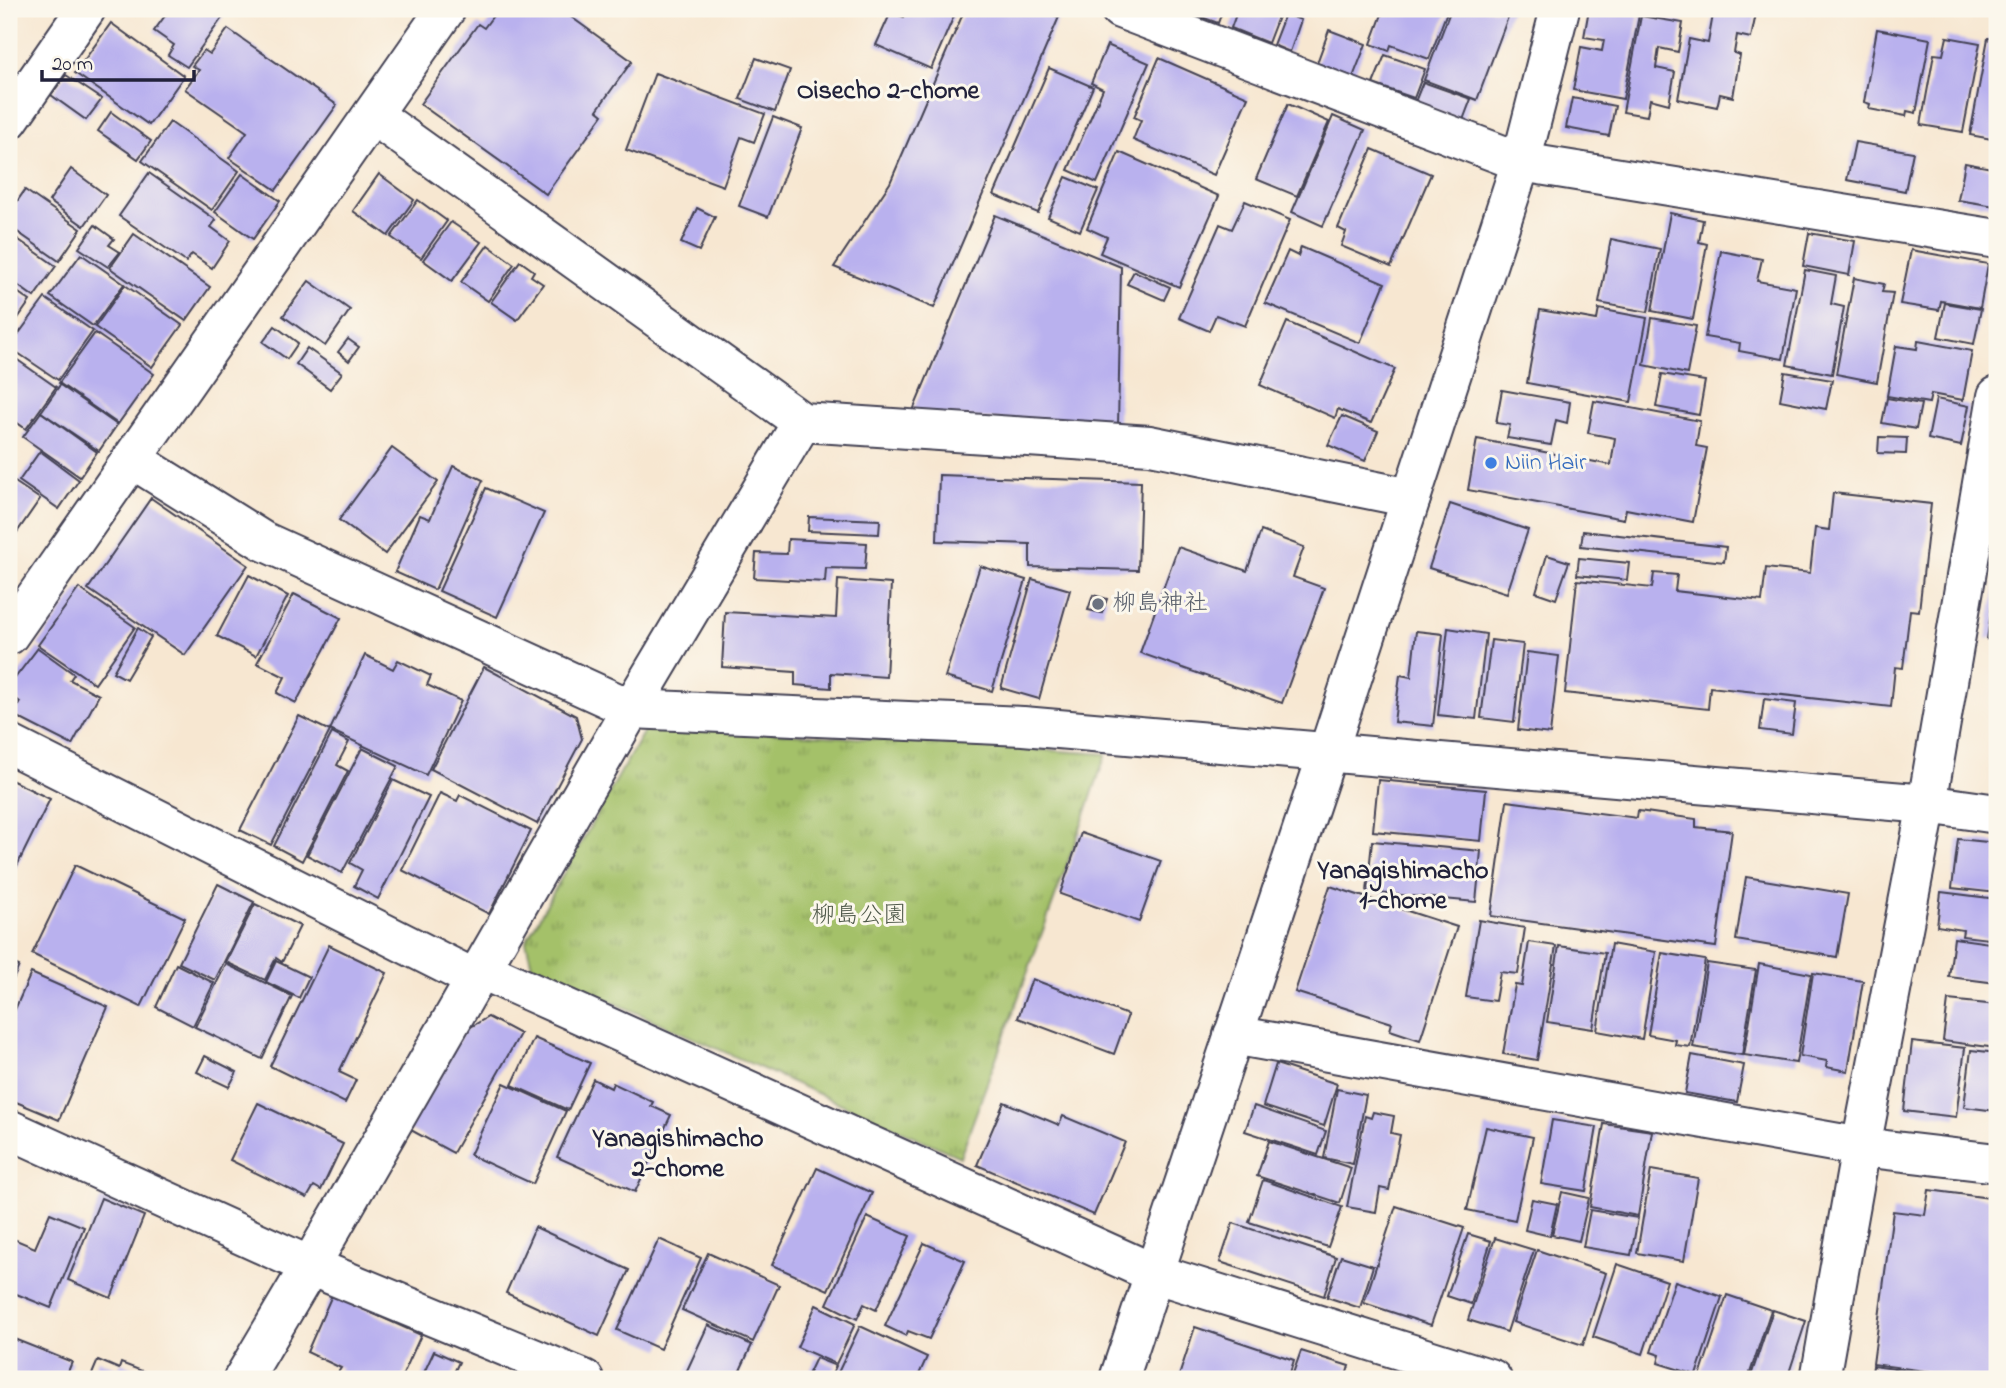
<svg xmlns="http://www.w3.org/2000/svg" width="2006" height="1388" font-family="'Indie Flower','Klee One',sans-serif">
	<style>
		.park { fill: url(#park-tufts); stroke: #637252; stroke-width: 2 }
		.building { fill: #b9b1ee }
		.lines { fill: none; stroke-linecap: round; stroke-linejoin: round }
		.minor-casing { stroke: #424052; stroke-width: 42 }
		.tertiary-casing { stroke: #424052; stroke-width: 42 }
		.minor { stroke: #fff; stroke-width: 38 }
		.tertiary { stroke: #fff; stroke-width: 38 }
		.shop-dot { fill: #3f7fe0; stroke: #fbf7ec; stroke-width: 2.5 }
		.worship-dot { fill: #6b7280; stroke: #fbf7ec; stroke-width: 2.5 }
		.labels { text-anchor: middle; dominant-baseline: central; stroke-width: 6; stroke-linejoin: round; paint-order: stroke }
		.shop-label { font-size: 24px; fill: #366cbe; stroke: #fbf7ec; text-anchor: start }
		.worship-label { font-size: 24px; fill: #5b616d; stroke: #fbf7ec; text-anchor: start }
		.park-label { font-size: 24px; fill: #505a4b; stroke: #fbf7ec }
		.neighbourhood-label { font-size: 26px; font-weight: bold; fill: #22223b; stroke: #fbf7ec }
	</style>
	<defs>
		<pattern id="park-tufts" width="24" height="20" patternUnits="userSpaceOnUse" patternTransform="scale(1.75)"><rect width="24" height="20" fill="#a4c169"/><path d="M3 7l-1-3M5 7V3M7 7l1-3M15 17l-1-3M17 17v-4M19 17l1-3" fill="none" stroke="#859c58"/></pattern>
	</defs>
	<rect width="100%" height="100%" fill="#fbf7ec"/>
	<filter id="ink" filterUnits="userSpaceOnUse"><feTurbulence type="fractalNoise" baseFrequency=".0143" numOctaves="2"/><feDisplacementMap in="SourceGraphic" scale="14" xChannelSelector="R" yChannelSelector="G"/><feConvolveMatrix kernelMatrix="1 2 1 2 8 2 1 2 1" color-interpolation-filters="sRGB"/></filter>
	<filter id="wash" filterUnits="userSpaceOnUse"><feTurbulence type="fractalNoise" baseFrequency=".00686" numOctaves="4" result="noise"/><feDisplacementMap in="SourceGraphic" scale="28" xChannelSelector="R" yChannelSelector="G"/><feGaussianBlur stdDeviation="1.57" result="paint"/><feColorMatrix in="noise" values="0 0 0 0 0 0 0 0 0 0 0 0 0 0 0 0 0 1.4 0 .05"/><feComposite in="paint" operator="in"/></filter>
	<g filter="url(#wash)">
		<rect width="100%" height="100%" fill="#f7e7d1"/>
		<polygon class="park" points="669,726 1106,754 1080,829 960,1157 532,966 526,941 645,729"/>
		<g id="blocks">
			<g class="building">
				<polygon points="170,9 224,9 227,11 187,67 168,55 174,45 154,31"/>
				<polygon points="498,9 560,9 632,61 597,110 603,115 546,194 420,104 478,24 484,28"/>
				<polygon points="908,9 957,9 931,69 876,45 891,12 904,17"/>
				<polygon points="965,9 1039,9 1059,17 934,308 834,267 890,183"/>
				<polygon points="1198,9 1223,9 1218,23 1196,15"/>
				<polygon points="1238,9 1281,9 1268,43 1231,28"/>
				<polygon points="1384,9 1448,9 1429,59 1391,45 1389,51 1371,44"/>
				<polygon points="1451,9 1511,9 1477,100 1424,80"/>
				<polygon points="1589,9 1606,9 1639,15 1623,99 1573,90 1581,47 1602,51 1604,40 1584,37"/>
				<polygon points="1714,9 1757,9 1751,38 1737,35 1734,53 1740,55 1733,97 1720,94 1717,107 1678,99 1689,39 1708,43"/>
				<polygon points="1285,14 1301,20 1290,52 1273,45"/>
				<polygon points="1641,16 1683,23 1678,52 1659,48 1656,68 1675,72 1669,104 1650,99 1647,116 1623,112"/>
				<polygon points="111,23 184,76 149,125 75,73"/>
				<polygon points="228,29 337,105 276,190 229,158 247,132 185,89 199,70 192,66 204,50 210,54"/>
				<polygon points="1877,29 1930,39 1916,113 1907,111 1906,116 1869,109 1870,104 1864,102"/>
				<polygon points="1329,30 1366,44 1353,77 1317,63"/>
				<polygon points="1947,37 1980,43 1963,132 1921,125 1934,54 1943,55"/>
				<polygon points="1988,38 1997,39 1997,140 1970,135"/>
				<polygon points="1107,45 1149,63 1097,183 1068,170 1103,89 1091,83"/>
				<polygon points="1385,55 1425,69 1414,98 1373,84"/>
				<polygon points="756,58 790,70 775,112 740,99"/>
				<polygon points="1159,58 1248,97 1214,175 1133,140 1141,120 1134,117"/>
				<polygon points="1049,68 1093,87 1038,213 994,195"/>
				<polygon points="655,73 765,114 754,142 741,137 723,186 626,150"/>
				<polygon points="66,75 102,99 86,120 51,95"/>
				<polygon points="1423,82 1471,99 1463,120 1415,102"/>
				<polygon points="1572,98 1615,106 1609,136 1566,128"/>
				<polygon points="1288,104 1329,122 1297,196 1256,179"/>
				<polygon points="111,112 151,141 138,159 98,131"/>
				<polygon points="1333,116 1365,130 1323,226 1292,212"/>
				<polygon points="773,117 802,128 768,217 739,206"/>
				<polygon points="170,122 239,171 212,210 142,161"/>
				<polygon points="1855,142 1913,152 1905,191 1847,180"/>
				<polygon points="1372,149 1431,174 1391,267 1341,246 1346,232 1338,228"/>
				<polygon points="1119,152 1219,196 1179,287 1100,253 1107,237 1087,228"/>
				<polygon points="1965,163 1997,169 1997,192 1995,206 1958,200"/>
				<polygon points="71,169 106,195 84,226 49,201"/>
				<polygon points="149,173 216,220 211,227 230,241 212,268 192,254 186,262 119,216"/>
				<polygon points="242,174 280,201 253,239 215,212"/>
				<polygon points="379,174 414,200 388,236 353,211"/>
				<polygon points="1066,177 1098,190 1080,231 1048,217"/>
				<polygon points="25,190 81,229 59,261 9,226 9,213"/>
				<polygon points="418,200 447,221 421,258 391,237"/>
				<polygon points="1245,201 1290,220 1245,326 1216,315 1209,331 1179,318 1220,224 1232,229"/>
				<polygon points="697,208 715,217 699,251 681,243"/>
				<polygon points="1670,213 1703,220 1699,242 1707,244 1693,319 1652,311"/>
				<polygon points="995,215 1121,267 1118,428 912,413"/>
				<polygon points="451,222 481,242 452,281 423,260"/>
				<polygon points="95,225 114,239 109,245 120,252 108,267 79,248"/>
				<polygon points="9,233 56,266 34,297 9,279"/>
				<polygon points="1809,233 1855,241 1849,275 1803,266"/>
				<polygon points="134,234 210,287 186,321 110,268"/>
				<polygon points="1611,239 1660,249 1648,312 1599,303"/>
				<polygon points="488,245 514,264 488,301 461,282"/>
				<polygon points="1301,247 1385,283 1360,343 1265,303 1288,251 1298,256"/>
				<polygon points="1911,250 1988,264 1980,308 1941,301 1939,310 1900,304"/>
				<polygon points="1721,251 1762,259 1757,281 1796,288 1783,359 1739,351 1740,343 1705,337"/>
				<polygon points="81,254 124,284 93,326 50,296"/>
				<polygon points="520,261 534,271 531,276 543,284 517,320 491,302"/>
				<polygon points="1805,270 1836,276 1831,304 1844,307 1832,374 1787,365"/>
				<polygon points="1134,271 1170,287 1164,300 1127,284"/>
				<polygon points="1854,278 1884,284 1882,292 1893,293 1877,382 1836,374"/>
				<polygon points="309,281 350,310 325,346 283,316"/>
				<polygon points="125,285 182,325 152,367 95,327"/>
				<polygon points="9,286 30,301 9,331"/>
				<polygon points="45,298 93,331 58,380 9,347"/>
				<polygon points="1945,303 1981,309 1974,344 1938,337"/>
				<polygon points="1599,309 1647,318 1631,402 1527,383 1540,310 1597,320"/>
				<polygon points="1652,318 1696,326 1687,374 1644,365"/>
				<polygon points="1287,322 1395,369 1371,423 1338,409 1335,418 1260,385"/>
				<polygon points="275,326 298,343 287,359 263,342"/>
				<polygon points="95,333 154,374 118,424 59,383"/>
				<polygon points="348,339 359,347 349,361 338,352"/>
				<polygon points="1918,341 1972,351 1963,400 1931,394 1929,403 1887,396 1896,346 1917,349"/>
				<polygon points="307,348 342,373 330,389 296,364"/>
				<polygon points="9,354 56,387 26,429 9,417"/>
				<polygon points="1785,372 1832,380 1826,409 1780,400"/>
				<polygon points="1662,374 1705,381 1699,415 1656,407"/>
				<polygon points="60,385 117,425 99,451 41,412"/>
				<polygon points="1502,390 1570,402 1567,423 1556,420 1551,445 1507,438 1510,425 1496,423"/>
				<polygon points="1887,398 1921,404 1916,429 1882,423"/>
				<polygon points="1936,399 1969,406 1961,446 1928,439"/>
				<polygon points="1594,401 1700,421 1696,446 1707,448 1693,522 1626,509 1624,519 1468,490 1477,439 1611,465 1615,438 1588,433"/>
				<polygon points="41,412 97,452 80,477 23,437"/>
				<polygon points="1342,416 1378,431 1365,461 1328,445"/>
				<polygon points="1879,437 1907,438 1906,454 1878,453"/>
				<polygon points="392,448 438,482 385,554 339,520"/>
				<polygon points="40,451 79,480 59,509 19,481"/>
				<polygon points="453,466 483,480 435,590 395,572 420,515 430,519"/>
				<polygon points="939,475 1141,482 1138,570 1030,567 1030,544 937,541"/>
				<polygon points="9,478 40,499 13,538 9,535"/>
				<polygon points="486,488 544,513 497,617 439,591"/>
				<polygon points="1833,493 1931,504 1919,611 1910,610 1903,668 1895,667 1891,707 1710,687 1708,709 1565,693 1577,580 1652,588 1654,573 1677,575 1675,591 1762,601 1766,568 1810,573 1815,528 1829,530"/>
				<polygon points="151,498 248,565 185,655 88,589"/>
				<polygon points="1450,504 1528,530 1507,593 1429,568"/>
				<polygon points="809,517 880,520 879,534 808,531"/>
				<polygon points="1261,531 1304,547 1293,577 1324,588 1282,703 1140,653 1178,547 1247,571"/>
				<polygon points="1583,531 1726,547 1724,562 1581,546"/>
				<polygon points="788,539 867,543 865,569 826,568 825,582 754,578 756,553 787,554"/>
				<polygon points="1547,555 1569,562 1556,599 1536,592"/>
				<polygon points="1579,558 1629,563 1627,580 1577,575"/>
				<polygon points="980,566 1026,580 992,691 945,677"/>
				<polygon points="249,575 288,596 256,656 217,636"/>
				<polygon points="1032,579 1070,590 1039,699 1001,688"/>
				<polygon points="838,580 891,584 886,677 831,673 831,688 795,685 795,672 722,667 725,612 836,618"/>
				<polygon points="1996,581 1997,581 1997,636 1987,639"/>
				<polygon points="79,588 135,627 95,684 38,645"/>
				<polygon points="294,594 341,618 296,703 277,693 285,677 257,663"/>
				<polygon points="1093,595 1107,599 1102,613 1088,610"/>
				<polygon points="138,628 151,637 126,679 113,672"/>
				<polygon points="1448,628 1486,634 1476,719 1438,715"/>
				<polygon points="1416,631 1443,634 1433,726 1394,722 1400,675 1411,677"/>
				<polygon points="1491,640 1523,644 1514,722 1481,718"/>
				<polygon points="38,648 74,674 70,680 99,695 72,745 13,715 20,702 9,693 9,686"/>
				<polygon points="1527,652 1559,656 1550,734 1518,730"/>
				<polygon points="365,655 393,669 398,660 431,676 427,685 461,701 426,775 330,730"/>
				<polygon points="484,667 576,716 582,739 537,824 431,769"/>
				<polygon points="1764,699 1796,703 1792,734 1760,730"/>
				<polygon points="299,716 330,731 271,845 240,830"/>
				<polygon points="332,733 349,742 337,765 348,771 302,861 274,846"/>
				<polygon points="362,748 398,766 342,873 307,855"/>
				<polygon points="9,779 50,799 9,882"/>
				<polygon points="393,780 429,797 378,899 354,886 362,870 350,863"/>
				<polygon points="1378,780 1486,790 1481,841 1373,831"/>
				<polygon points="440,793 457,801 460,795 531,831 489,914 402,870"/>
				<polygon points="1507,801 1637,818 1638,811 1696,819 1696,827 1732,831 1716,947 1491,916"/>
				<polygon points="1081,833 1161,861 1139,922 1060,894"/>
				<polygon points="1958,839 1997,843 1997,893 1952,888"/>
				<polygon points="1372,841 1481,851 1476,902 1367,892"/>
				<polygon points="75,865 185,918 141,1007 32,954"/>
				<polygon points="1746,877 1848,894 1837,957 1736,940"/>
				<polygon points="218,884 254,902 215,980 179,963"/>
				<polygon points="1330,886 1457,927 1420,1040 1390,1030 1392,1023 1295,992"/>
				<polygon points="1941,892 1997,899 1997,940 1962,936 1963,930 1937,926"/>
				<polygon points="255,904 300,926 282,962 276,958 265,980 226,962"/>
				<polygon points="1479,920 1525,928 1518,974 1500,972 1495,1001 1466,997"/>
				<polygon points="1954,938 1997,944 1997,983 1949,977"/>
				<polygon points="1529,942 1556,946 1537,1060 1503,1054 1515,985 1522,986"/>
				<polygon points="1611,944 1656,952 1642,1039 1597,1031"/>
				<polygon points="329,945 387,973 339,1072 356,1080 345,1103 270,1066"/>
				<polygon points="1559,946 1605,953 1593,1029 1547,1022"/>
				<polygon points="1662,953 1705,960 1690,1047 1675,1045 1676,1040 1648,1035"/>
				<polygon points="276,961 309,977 299,998 266,982"/>
				<polygon points="9,962 19,966 9,989"/>
				<polygon points="1707,963 1756,970 1742,1055 1693,1047"/>
				<polygon points="176,964 214,983 193,1026 156,1007"/>
				<polygon points="226,964 292,996 262,1059 195,1027"/>
				<polygon points="1759,964 1811,974 1796,1063 1744,1055"/>
				<polygon points="31,973 108,1007 59,1120 9,1099 9,1023"/>
				<polygon points="1813,973 1863,981 1848,1071 1826,1067 1827,1061 1800,1056"/>
				<polygon points="1032,979 1128,1015 1114,1054 1018,1018"/>
				<polygon points="1948,1000 1997,1005 1997,1048 1943,1041"/>
				<polygon points="488,1017 520,1034 453,1153 409,1129 464,1031"/>
				<polygon points="534,1038 590,1063 568,1110 512,1085"/>
				<polygon points="1912,1042 1965,1048 1956,1117 1904,1111"/>
				<polygon points="1971,1050 1997,1053 1997,1111 1964,1107"/>
				<polygon points="1692,1055 1744,1065 1737,1102 1685,1093"/>
				<polygon points="205,1056 237,1072 229,1087 197,1072"/>
				<polygon points="1276,1064 1337,1084 1324,1126 1263,1106"/>
				<polygon points="593,1079 611,1088 613,1083 653,1102 651,1106 671,1115 635,1192 557,1157"/>
				<polygon points="504,1083 566,1111 533,1184 470,1155"/>
				<polygon points="1337,1089 1366,1095 1353,1164 1324,1158"/>
				<polygon points="1004,1102 1059,1125 1063,1116 1125,1142 1094,1215 977,1165"/>
				<polygon points="258,1103 343,1144 321,1190 314,1186 307,1198 230,1160"/>
				<polygon points="1254,1106 1326,1131 1318,1155 1245,1131"/>
				<polygon points="1373,1112 1394,1116 1391,1133 1400,1135 1389,1190 1380,1188 1376,1212 1347,1207 1365,1116 1371,1118"/>
				<polygon points="1552,1120 1597,1127 1586,1191 1541,1184"/>
				<polygon points="1604,1124 1652,1131 1638,1216 1590,1207"/>
				<polygon points="1486,1127 1533,1137 1515,1220 1467,1210"/>
				<polygon points="1269,1141 1351,1168 1340,1203 1257,1176"/>
				<polygon points="817,1168 872,1193 828,1290 772,1265"/>
				<polygon points="1651,1170 1698,1178 1684,1261 1637,1253"/>
				<polygon points="1263,1180 1342,1207 1328,1247 1249,1222"/>
				<polygon points="1929,1190 1997,1199 1997,1379 1983,1379 1873,1364 1893,1211 1925,1215"/>
				<polygon points="1562,1192 1589,1198 1579,1241 1552,1235"/>
				<polygon points="101,1198 144,1216 111,1298 68,1280"/>
				<polygon points="1532,1199 1557,1204 1550,1236 1525,1230"/>
				<polygon points="1396,1206 1464,1228 1431,1325 1364,1303"/>
				<polygon points="1590,1210 1638,1218 1631,1255 1583,1247"/>
				<polygon points="50,1213 84,1227 51,1308 9,1291 9,1237 35,1248"/>
				<polygon points="867,1217 910,1236 876,1310 864,1304 857,1319 827,1304"/>
				<polygon points="1233,1223 1336,1257 1324,1296 1220,1262"/>
				<polygon points="535,1227 629,1270 599,1336 506,1293"/>
				<polygon points="1468,1234 1491,1241 1471,1304 1447,1296"/>
				<polygon points="1495,1238 1534,1250 1507,1332 1468,1320"/>
				<polygon points="659,1239 701,1258 660,1349 617,1330"/>
				<polygon points="924,1243 965,1261 929,1339 908,1331 906,1336 885,1326"/>
				<polygon points="1537,1250 1606,1273 1583,1345 1513,1322"/>
				<polygon points="708,1253 779,1285 753,1342 682,1310"/>
				<polygon points="1341,1256 1373,1266 1360,1308 1327,1297"/>
				<polygon points="1617,1264 1667,1281 1643,1354 1593,1337"/>
				<polygon points="1675,1281 1722,1297 1696,1375 1658,1363 1660,1355 1651,1352"/>
				<polygon points="332,1295 421,1335 401,1379 348,1379 337,1374 341,1368 307,1352"/>
				<polygon points="1727,1295 1771,1310 1748,1379 1699,1379"/>
				<polygon points="816,1305 855,1324 836,1364 797,1347"/>
				<polygon points="1773,1310 1806,1321 1787,1379 1750,1379"/>
				<polygon points="708,1325 752,1345 736,1379 683,1379"/>
				<polygon points="860,1326 927,1357 917,1379 835,1379"/>
				<polygon points="1195,1327 1294,1360 1288,1379 1178,1379"/>
				<polygon points="9,1337 72,1362 65,1379 9,1379"/>
				<polygon points="434,1351 459,1362 451,1379 421,1379"/>
				<polygon points="1301,1351 1349,1366 1345,1379 1291,1379"/>
				<polygon points="816,1358 836,1366 830,1379 806,1379"/>
				<polygon points="98,1360 119,1369 121,1363 163,1379 90,1379"/>
				<polygon points="1873,1366 1960,1378 1959,1379 1871,1379"/>
			</g>
		</g>
	</g>
	<g filter="url(#ink)">
		<use href="#blocks" fill-opacity="0" stroke="#424052" stroke-width="2"/>
		<g class="lines">
			<defs>
				<g id="minor">
					<polyline points="1120,9 1521,162 1997,239"/>
					<polyline points="373,115 802,422 1150,445 1411,498"/>
					<polyline points="9,120 86,9"/>
					<polyline points="132,459 263,541 631,709 1023,726 1927,804 1997,814"/>
					<polyline points="9,635 446,9"/>
					<polyline points="9,744 475,979"/>
					<polyline points="1328,752 1521,162 1560,9"/>
					<polyline points="480,969 1153,1273 1492,1379"/>
					<polyline points="1233,1035 1861,1147 1997,1163"/>
					<polyline points="9,1129 310,1266 584,1379"/>
					<polyline points="243,1379 310,1266 631,709 802,422"/>
					<polyline points="1820,1379 1861,1147 1927,804 1997,396"/>
				</g>
				<polyline id="tertiary" points="1119,1379 1328,752"/>
			</defs>
			<use href="#minor" class="minor-casing"/>
			<use href="#tertiary" class="tertiary-casing"/>
			<use href="#minor" class="minor"/>
			<use href="#tertiary" class="tertiary"/>
		</g>
	</g>
	<circle class="shop-dot" cx="1491" cy="463" r="7"/>
	<circle class="worship-dot" cx="1098" cy="604" r="7"/>
	<g class="labels">
		<g class="shop-label">
			<text x="1505" y="463">Niin Hair</text>
		</g>
		<g class="worship-label">
			<text x="1112" y="604">柳島神社</text>
		</g>
		<g class="park-label">
			<text x="859" y="916">柳島公園</text>
		</g>
		<g class="neighbourhood-label">
			<text x="888" y="92">Oisecho 2-chome</text>
			<text x="1403" y="872">Yanagishimacho<tspan x="1403" dy="30">1-chome</tspan></text>
			<text x="678" y="1140">Yanagishimacho<tspan x="678" dy="30">2-chome</tspan></text>
		</g>
	</g>
	<rect width="2006" height="1388" fill="none" stroke="#fbf7ec" stroke-width="35"/>
	<path d="M42 70v10h152v-10" fill="none" stroke="#22223b" stroke-width="3.5"/>
	<text x="52" y="70" font-size="21" fill="#22223b" stroke="#fbf7ec" stroke-width="5" paint-order="stroke">20 m</text>
</svg>
